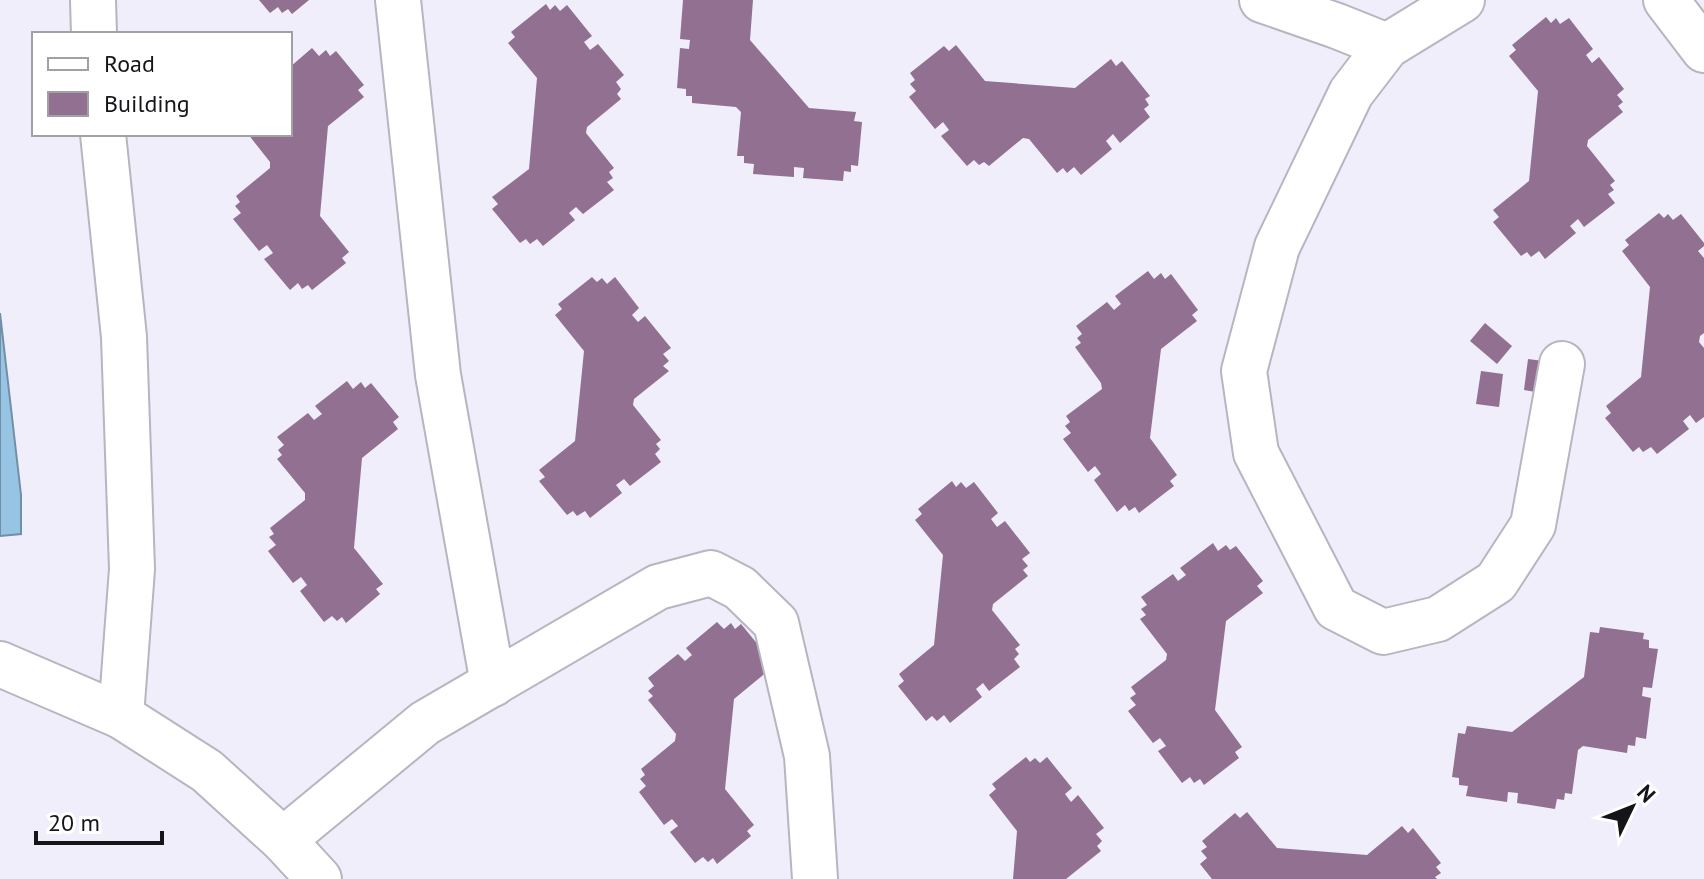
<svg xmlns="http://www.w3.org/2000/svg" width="1704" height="879" font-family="'PT Sans',sans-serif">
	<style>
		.water { fill: #98c4e3; stroke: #718fa6; stroke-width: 2 }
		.building { fill: #917092 }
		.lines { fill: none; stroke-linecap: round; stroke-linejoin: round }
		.minor-casing { stroke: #b7b5c0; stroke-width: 48 }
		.minor { stroke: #fff; stroke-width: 44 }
	</style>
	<rect width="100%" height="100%" fill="#f0eefa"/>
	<polygon class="water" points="0,313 21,495 21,534 0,536"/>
	<g class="building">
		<polygon points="259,0 309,0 292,14 288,9 282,13 278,7 270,13"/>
		<polygon points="683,0 753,0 750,40 809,108 856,112 854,121 862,122 858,166 851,165 851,172 844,171 843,181 803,178 804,168 794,167 794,177 753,174 754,164 744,163 744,156 737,156 741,112 736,107 692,103 692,96 686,96 686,89 677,88 680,48 689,49 690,40 680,39"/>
		<polygon points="546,4 550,10 555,5 560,11 567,5 592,36 584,42 590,50 598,44 624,75 616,82 621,89 617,94 621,99 587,127 586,133 614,168 609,172 613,178 607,182 614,190 583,214 576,207 569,213 575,220 543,246 537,239 530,244 526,239 520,243 492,209 498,204 492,197 529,169 537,78 508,43 515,37 511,32"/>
		<polygon points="1546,17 1551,23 1556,18 1560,24 1569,18 1593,49 1586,55 1592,63 1599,57 1624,89 1617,95 1623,102 1618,106 1623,112 1588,140 1587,146 1615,181 1610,185 1614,190 1608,194 1615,203 1584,227 1578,219 1570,226 1576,233 1545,259 1539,251 1531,257 1527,252 1521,256 1493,222 1499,217 1493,210 1529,181 1538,91 1509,56 1516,50 1512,45"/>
		<polygon points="956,45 985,81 1075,88 1111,59 1116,66 1122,61 1150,96 1145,99 1149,105 1144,109 1150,117 1120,143 1113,134 1106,141 1112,149 1081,175 1074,167 1067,173 1063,168 1057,173 1029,139 1023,138 989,166 984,162 979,165 974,160 967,166 941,136 949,130 943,122 935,129 909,97 916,91 910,84 915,80 910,73 944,46 949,51"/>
		<polygon points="312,48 319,56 326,50 330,56 336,51 364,85 358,90 364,97 328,126 320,216 349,252 342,258 346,263 312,290 308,285 302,289 298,283 290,290 264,259 273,253 267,245 259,251 233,219 241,213 235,206 240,202 236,196 270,168 270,162 248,134 290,134 290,67"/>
		<polygon points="1659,213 1664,218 1668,214 1673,220 1681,214 1704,243 1704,246 1698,251 1704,258 1704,333 1700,336 1699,342 1704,348 1704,417 1696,423 1690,415 1683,421 1689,429 1657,454 1651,447 1643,452 1639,447 1633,452 1605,418 1611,413 1606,406 1641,377 1650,287 1622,251 1629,245 1625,240"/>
		<polygon points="1148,271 1154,279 1161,273 1165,279 1171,274 1198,310 1192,315 1197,321 1161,349 1150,438 1177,475 1170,481 1174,486 1139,513 1135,507 1129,511 1125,505 1117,512 1094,480 1101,474 1095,466 1088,472 1063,439 1071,433 1065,426 1070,422 1066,416 1102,389 1101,383 1075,347 1081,343 1077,338 1082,334 1076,326 1107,302 1114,310 1121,304 1115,296"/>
		<polygon points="592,277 597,282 602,278 607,284 615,277 639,308 632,315 638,322 645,316 671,348 663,354 669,361 663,366 669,371 634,399 633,405 661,440 656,444 660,449 655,454 661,462 630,486 624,479 616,485 622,493 590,518 585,511 577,516 573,511 567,515 539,481 545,477 539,470 575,441 584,351 555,315 562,309 558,304"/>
		<polygon points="1485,323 1512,346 1497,364 1470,341"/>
		<polygon points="1528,359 1551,362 1547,394 1524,390"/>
		<polygon points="1481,371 1503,374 1499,407 1476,404"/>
		<polygon points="347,381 353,389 361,382 365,388 371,383 399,417 393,422 398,429 362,458 354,548 383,584 376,589 380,594 346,623 342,617 337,621 332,616 324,622 300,591 307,585 301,577 293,583 268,551 276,545 269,537 274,534 270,528 305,500 305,493 277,459 282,455 278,450 284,445 277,437 308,413 314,420 322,414 315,406"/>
		<polygon points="952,481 956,487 961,482 966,488 974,482 998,513 991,519 997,527 1005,521 1030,553 1022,559 1028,566 1023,570 1028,576 993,604 992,610 1020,645 1015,649 1019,654 1014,659 1020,667 989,691 983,683 976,689 982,697 950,723 944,715 937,721 932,716 926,721 898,686 904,681 899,674 934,645 943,555 915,520 922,514 918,509"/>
		<polygon points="1213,543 1218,551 1226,545 1230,550 1236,546 1263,581 1257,586 1263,593 1226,621 1215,710 1242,747 1235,752 1239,758 1204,785 1200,779 1194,783 1190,777 1182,783 1158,751 1166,746 1160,738 1153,743 1128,711 1136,705 1130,698 1136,694 1131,687 1166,660 1167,654 1140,619 1146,615 1141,609 1147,605 1141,597 1173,574 1178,581 1186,575 1180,568"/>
		<polygon points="717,622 724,629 731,623 735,629 741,624 769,658 769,670 734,699 725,789 754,825 747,831 751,836 717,864 713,858 708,862 703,857 695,863 670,832 678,826 672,819 664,825 639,792 646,786 640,779 645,775 641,769 675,741 676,734 648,700 653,696 648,691 654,686 648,678 678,654 685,661 692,655 686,648"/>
		<polygon points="1600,627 1644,633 1643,639 1649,640 1649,648 1658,649 1652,688 1643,687 1642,696 1651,698 1646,739 1636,737 1635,746 1628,745 1627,753 1583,746 1578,750 1572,794 1565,793 1564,800 1557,799 1555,809 1517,803 1518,793 1508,792 1507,802 1466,796 1468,786 1459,785 1459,778 1452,777 1458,733 1465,734 1467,726 1512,732 1584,677 1590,632 1599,633"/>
		<polygon points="1026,757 1030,762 1035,758 1040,763 1047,757 1072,788 1065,794 1071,802 1078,795 1104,828 1096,834 1102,841 1097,846 1101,851 1066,879 1013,879 1017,831 989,795 996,789 992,784"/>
		<polygon points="1247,812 1277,848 1367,855 1402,826 1408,833 1413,828 1441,863 1436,867 1441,873 1435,877 1437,879 1212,879 1200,864 1207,858 1201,851 1207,847 1202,841 1235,813 1240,818"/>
	</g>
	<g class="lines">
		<defs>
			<g id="minor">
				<polyline points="93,0 94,34"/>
				<polyline points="398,0 438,375 493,684"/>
				<polyline points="1262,0 1337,26 1387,46"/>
				<polyline points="1462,0 1387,46 1351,93 1277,247 1244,371 1256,453 1336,608 1383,632 1438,619 1496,582 1533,525 1562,364"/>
				<polyline points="1666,0 1704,50"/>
				<polyline points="103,134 124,337 132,569 121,716"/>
				<polyline points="0,664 121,716 207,771 283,840 319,879"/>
				<polyline points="283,840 425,723 658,587 711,573 740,588 776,623 807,756 815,879"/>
			</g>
		</defs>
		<use href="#minor" class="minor-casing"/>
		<use href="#minor" class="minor"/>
	</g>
	<rect x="32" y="32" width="260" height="104" fill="#ffffff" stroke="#a1a1a3" stroke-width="2"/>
	<rect x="48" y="58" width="40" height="12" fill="#ffffff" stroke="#a1a1a3" stroke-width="2"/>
	<text x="104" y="72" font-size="24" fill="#151418">Road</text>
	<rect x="48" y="92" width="40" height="24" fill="#917092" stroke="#a1a1a3" stroke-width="2"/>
	<text x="104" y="112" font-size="24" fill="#151418">Building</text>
	<g transform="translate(1632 807) rotate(47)" stroke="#ffffff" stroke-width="6" paint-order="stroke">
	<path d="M0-6L14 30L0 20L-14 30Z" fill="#151418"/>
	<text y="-12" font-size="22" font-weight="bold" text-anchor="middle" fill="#151418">N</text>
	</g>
	<path d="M36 831v12h126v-12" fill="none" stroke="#151418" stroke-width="4"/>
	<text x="48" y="831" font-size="24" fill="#151418" stroke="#ffffff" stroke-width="6" paint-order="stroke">20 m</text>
</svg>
